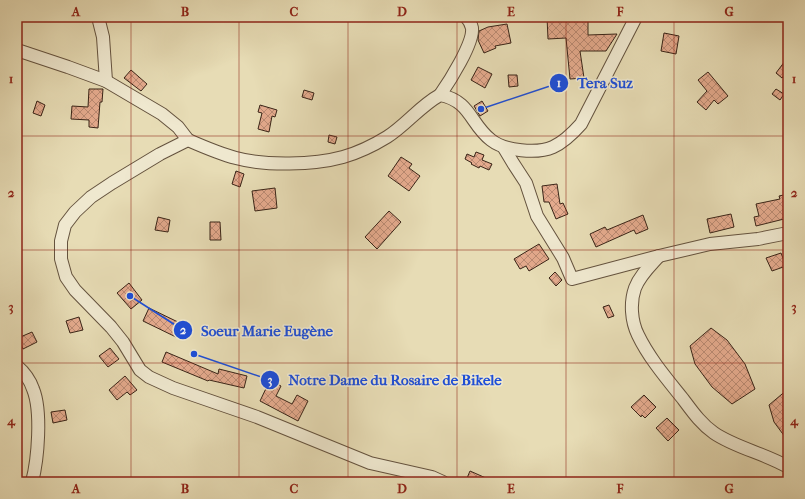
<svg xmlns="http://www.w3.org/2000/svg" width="805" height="499" font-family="'IM FELL French Canon',serif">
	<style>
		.building { fill: url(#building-cross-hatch); stroke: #392417 }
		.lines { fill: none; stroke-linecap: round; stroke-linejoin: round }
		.minor-casing { stroke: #64523e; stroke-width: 14 }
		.minor { stroke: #efe8cf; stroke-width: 12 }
		.grid { fill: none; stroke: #8f2418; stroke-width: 1; stroke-opacity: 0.55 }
		.leader { fill: none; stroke: #1d4ed8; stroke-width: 1.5 }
		.callout-dot { fill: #1d4ed8; stroke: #efe8cf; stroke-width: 1.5 }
		.mark-label { font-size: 12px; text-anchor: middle; font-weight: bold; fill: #fff }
		.callout-label { font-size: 15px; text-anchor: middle; font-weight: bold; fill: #1d4ed8; stroke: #efe8cf; stroke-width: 3; stroke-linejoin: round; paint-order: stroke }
		.neatline { fill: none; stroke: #8f2418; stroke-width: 1.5 }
		.grid-label { font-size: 13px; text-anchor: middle; font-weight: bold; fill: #8f2418 }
	</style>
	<defs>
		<pattern id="building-cross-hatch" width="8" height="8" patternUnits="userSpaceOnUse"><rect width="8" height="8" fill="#e4aa8d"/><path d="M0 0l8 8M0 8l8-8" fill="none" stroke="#ba8a72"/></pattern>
	</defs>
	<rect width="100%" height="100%" fill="#e7dcb5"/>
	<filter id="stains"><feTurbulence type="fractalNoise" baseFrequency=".005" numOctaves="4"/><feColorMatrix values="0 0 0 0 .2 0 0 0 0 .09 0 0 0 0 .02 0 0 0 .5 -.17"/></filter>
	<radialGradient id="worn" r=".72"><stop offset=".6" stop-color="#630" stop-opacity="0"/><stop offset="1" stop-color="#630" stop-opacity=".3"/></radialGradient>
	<g class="building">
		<polygon points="547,17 588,17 588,35 617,34 606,51 580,51 584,78 570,79 566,38 548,39"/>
		<polygon points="507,24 511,43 495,46 496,48 484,53 478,40 479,31 488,27"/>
		<polygon points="664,33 679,36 676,54 661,51"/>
		<polygon points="788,57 788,70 782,78 776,73"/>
		<polygon points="478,67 492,74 485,88 471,80"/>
		<polygon points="131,70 147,84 141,91 124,78"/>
		<polygon points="708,72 728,96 718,104 714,100 706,110 697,102 707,91 698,80"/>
		<polygon points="508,75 517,75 518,86 509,87"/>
		<polygon points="89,89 103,89 102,102 100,102 98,128 89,127 89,120 71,119 72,106 88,107"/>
		<polygon points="776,89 784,94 780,100 772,94"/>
		<polygon points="304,90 314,93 312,100 302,97"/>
		<polygon points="37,101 45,105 41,116 33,113"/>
		<polygon points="482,101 488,111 480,116 474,106"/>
		<polygon points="260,105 277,110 275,117 272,116 269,132 258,129 262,113 258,112"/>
		<polygon points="329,135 337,137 335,144 328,142"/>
		<polygon points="476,152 484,155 482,160 492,164 489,170 480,166 479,168 471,164 472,163 465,159 467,154 474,157"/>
		<polygon points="401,157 412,164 409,168 420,176 409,191 388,176"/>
		<polygon points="236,171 244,174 240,187 232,184"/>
		<polygon points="557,184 560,204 563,203 568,214 556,219 549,202 544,202 542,186"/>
		<polygon points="275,188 277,208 255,211 252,191"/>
		<polygon points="788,194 788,218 756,226 754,217 759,216 756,204 780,199 779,196"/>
		<polygon points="389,211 401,222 377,249 365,237"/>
		<polygon points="731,214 734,227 710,233 707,219"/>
		<polygon points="643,215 648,229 636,234 634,230 596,247 590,234 605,227 607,230"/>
		<polygon points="158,217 170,220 168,232 155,230"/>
		<polygon points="210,222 220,222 221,240 210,240"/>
		<polygon points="539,244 549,259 529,271 526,266 520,269 514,259"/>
		<polygon points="781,253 786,266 772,271 766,258"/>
		<polygon points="555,272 562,280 556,286 549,278"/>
		<polygon points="129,283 142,300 131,309 117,293"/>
		<polygon points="609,305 614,316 608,318 603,307"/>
		<polygon points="149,308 182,324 176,337 143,321"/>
		<polygon points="79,317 83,330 70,333 66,321"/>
		<polygon points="711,328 727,340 745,364 755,389 732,404 712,387 695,364 690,346"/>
		<polygon points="32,332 37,342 23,349 18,338"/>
		<polygon points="110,348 119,359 108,367 99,356"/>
		<polygon points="166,352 218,374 219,369 247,376 244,388 209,380 208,381 162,362"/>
		<polygon points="125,376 137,390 130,395 127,392 117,400 109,390"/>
		<polygon points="270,380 281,386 276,396 292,404 297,395 308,401 298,421 260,401"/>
		<polygon points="788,389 788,441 774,422 769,405"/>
		<polygon points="644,395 656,407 645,418 642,415 641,417 631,407"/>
		<polygon points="65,410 67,420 53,423 51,412"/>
		<polygon points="667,418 679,430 668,441 656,428"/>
		<polygon points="470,471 495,482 477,482 467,478"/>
	</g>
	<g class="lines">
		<defs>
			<g id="minor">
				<polyline points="98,17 103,37 106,81"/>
				<polyline points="17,50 68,67 106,81 162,114 178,127 188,140"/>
				<path d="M440 95C449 82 474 43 472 28 471 24 469 20 466 17"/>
				<polyline points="504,148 513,163 526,183 537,216 563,258 572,279 659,256 710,244 758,239 788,233"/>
				<path d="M659 256C650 266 640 275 635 288 630 302 631 321 638 335 649 358 667 379 683 399 692 411 701 424 714 433 736 448 764 453 788 467"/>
				<path d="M17 366C24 372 30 380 33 389 42 411 38 459 32 482"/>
				<path d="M443 482 432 477 370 463 257 417 173 388 149 377 140 370 123 342 111 327 75 290 66 277 61 259V241L65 225 75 212 91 197 112 183 160 154 188 140C204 147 220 154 236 158 265 166 314 165 343 157 357 153 374 145 387 137 406 125 420 106 440 95 471 101 470 124 491 140 505 151 537 154 553 147 564 142 573 133 581 124L636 17"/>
			</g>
		</defs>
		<use href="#minor" class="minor-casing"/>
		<use href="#minor" class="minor"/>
	</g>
	<path class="grid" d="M131 17V482M239 17V482M348 17V482M457 17V482M566 17V482M674 17V482M17 136H788M17 250H788M17 363H788"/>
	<path class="leader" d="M481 109L559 83M130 296L183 330M194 354L270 380"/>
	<g class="callout-dot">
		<circle cx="481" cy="109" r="4"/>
		<circle cx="130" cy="296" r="4"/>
		<circle cx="194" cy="354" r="4"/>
		<circle cx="559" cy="83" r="10"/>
		<circle cx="183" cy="330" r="10"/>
		<circle cx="270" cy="380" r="10"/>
	</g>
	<g class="mark-label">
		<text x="559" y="87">1</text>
		<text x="183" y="334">2</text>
		<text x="270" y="384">3</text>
	</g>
	<g class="callout-label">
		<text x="605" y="88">Tera Suz</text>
		<text x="267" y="336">Soeur Marie Eugène</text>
		<text x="395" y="385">Notre Dame du Rosaire de Bikele</text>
	</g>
	<rect width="805" height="499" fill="none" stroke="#e7dcb5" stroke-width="44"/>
	<rect x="22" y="22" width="761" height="455" class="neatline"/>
	<g class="grid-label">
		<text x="76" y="16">A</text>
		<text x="185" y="16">B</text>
		<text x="294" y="16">C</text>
		<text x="402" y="16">D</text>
		<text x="511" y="16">E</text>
		<text x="620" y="16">F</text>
		<text x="729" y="16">G</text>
		<text x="11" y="83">1</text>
		<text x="794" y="83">1</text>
		<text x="11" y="197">2</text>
		<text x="794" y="197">2</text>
		<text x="11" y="311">3</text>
		<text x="794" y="311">3</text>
		<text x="11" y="425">4</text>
		<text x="794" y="425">4</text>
		<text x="76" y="493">A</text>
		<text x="185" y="493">B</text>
		<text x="294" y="493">C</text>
		<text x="402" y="493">D</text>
		<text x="511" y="493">E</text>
		<text x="620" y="493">F</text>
		<text x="729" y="493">G</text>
	</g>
	<rect width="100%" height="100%" filter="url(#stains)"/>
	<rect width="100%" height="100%" fill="url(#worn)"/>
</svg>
